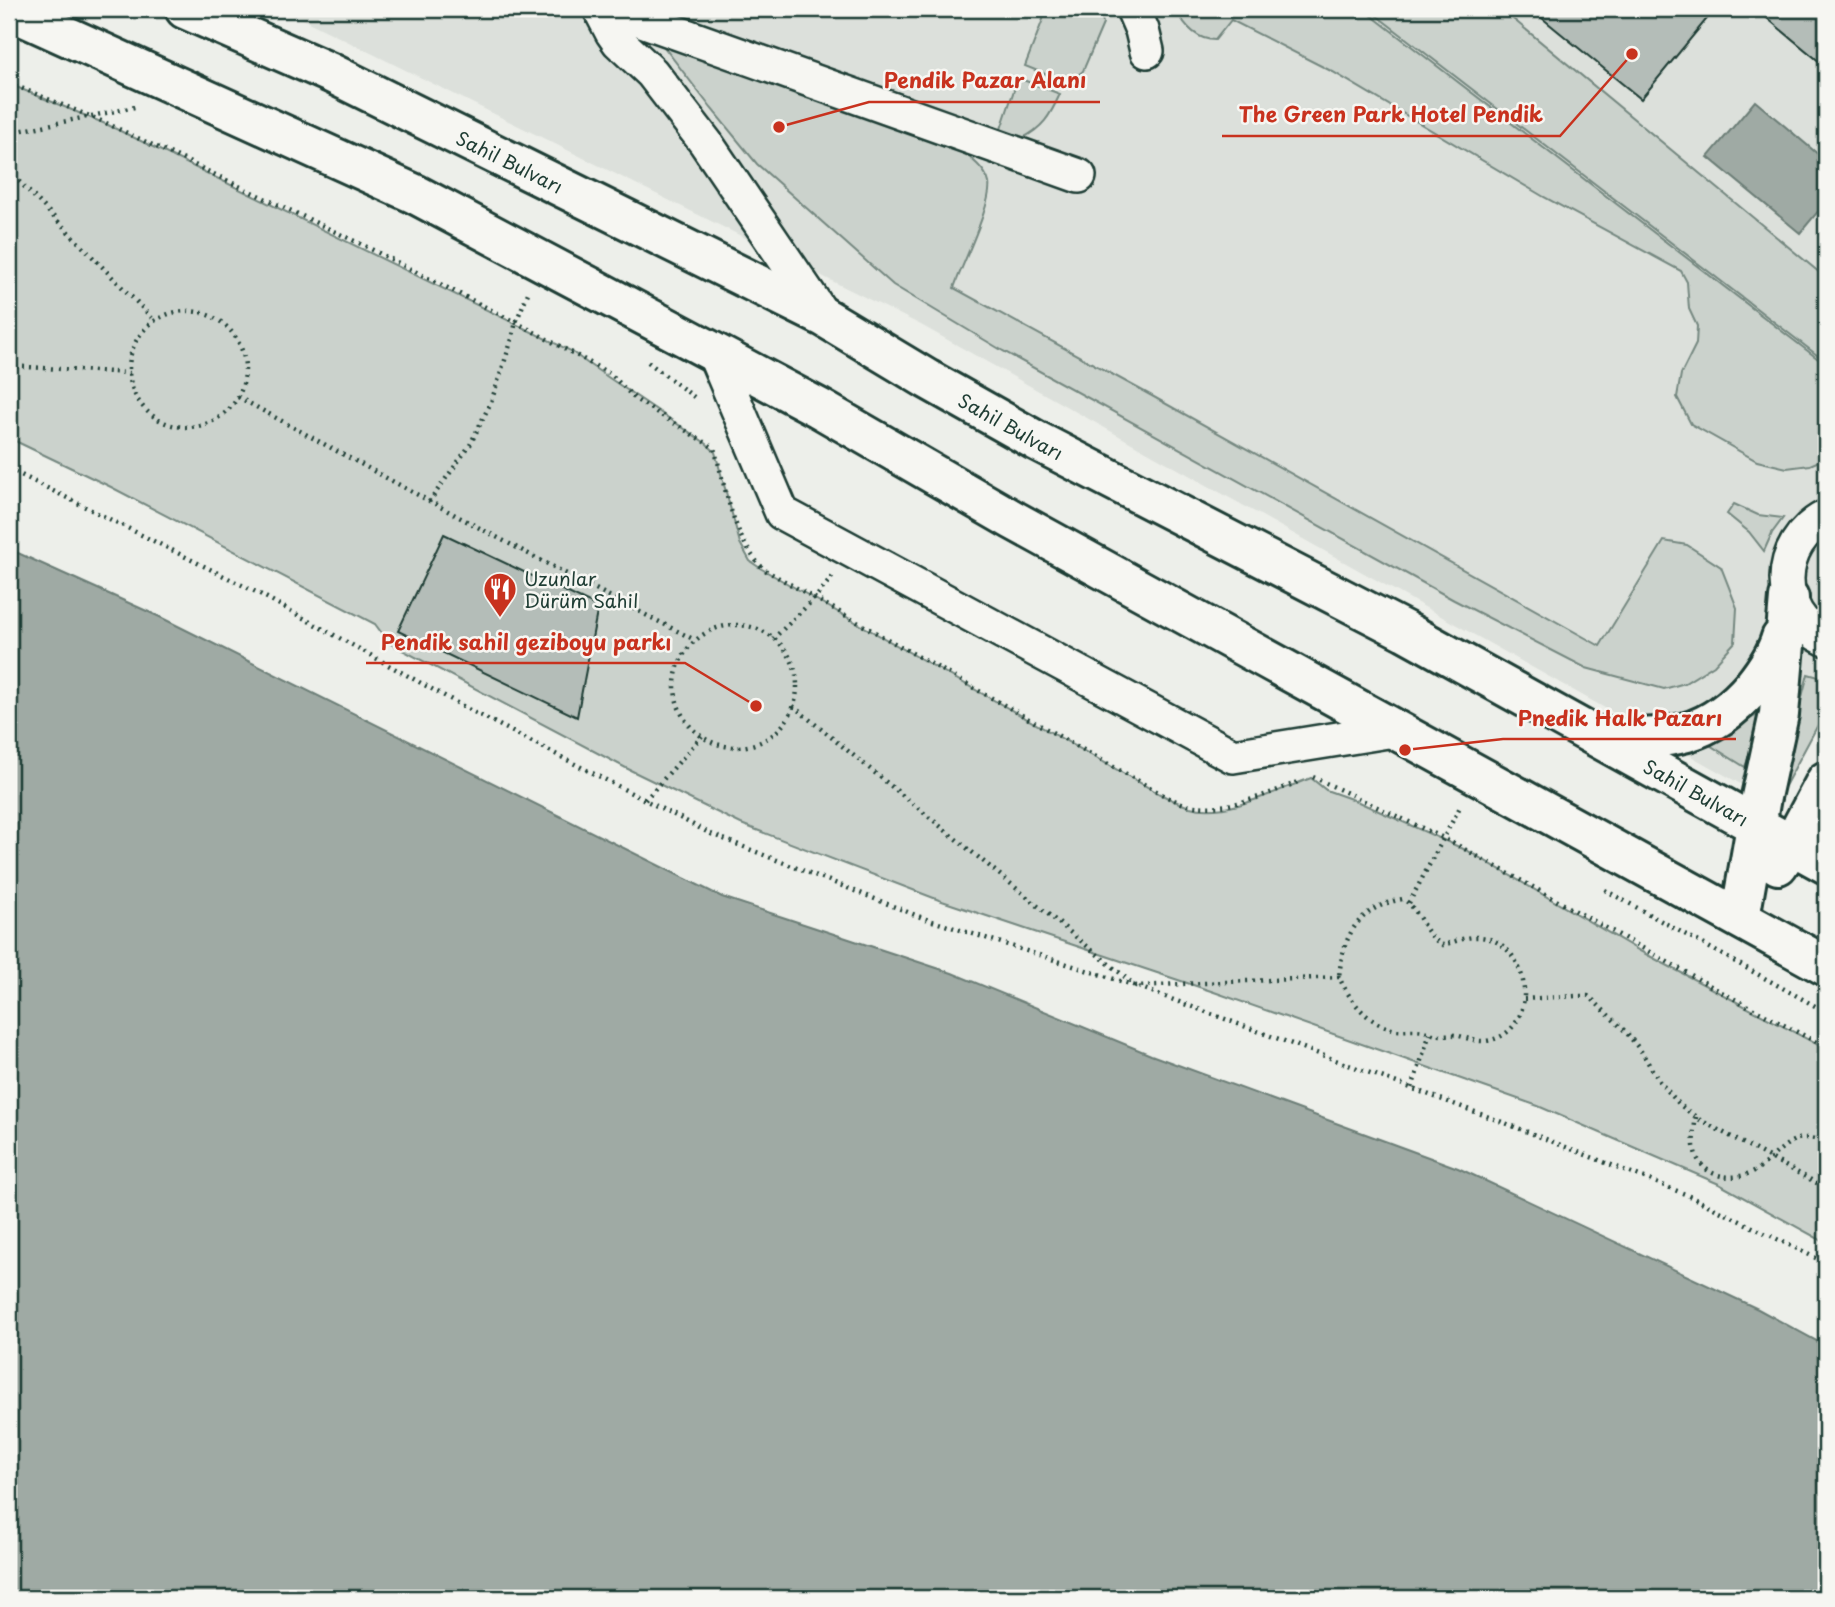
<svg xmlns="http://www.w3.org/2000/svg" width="1835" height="1607" font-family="'Playpen Sans',sans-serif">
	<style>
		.built { fill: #dce0db }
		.green { fill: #cbd2cc; stroke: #758880; stroke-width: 2 }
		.water { fill: #9faaa4; stroke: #6c7e77; stroke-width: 2 }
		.building { fill: #b4bdb8; stroke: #1f3d34; stroke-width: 2 }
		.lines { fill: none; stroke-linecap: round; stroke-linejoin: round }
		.minor-casing { stroke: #1f3d34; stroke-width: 38 }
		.highway-casing { stroke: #1f3d34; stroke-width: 44 }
		.path { stroke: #1f3d34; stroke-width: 4.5; stroke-dasharray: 2 5; stroke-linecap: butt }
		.minor { stroke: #f6f6f2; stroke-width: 33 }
		.highway { stroke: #f6f6f2; stroke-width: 38 }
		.labels { text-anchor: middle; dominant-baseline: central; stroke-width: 5; stroke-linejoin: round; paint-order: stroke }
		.street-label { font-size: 19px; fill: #1f3d34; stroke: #f6f6f2 }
		.poi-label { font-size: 19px; fill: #1f3d34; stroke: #f6f6f2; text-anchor: start }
		.leader { fill: none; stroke: #c8321e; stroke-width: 2.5 }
		.callout-dot { fill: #c8321e; stroke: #f6f6f2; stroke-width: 2.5 }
		.callout-label { font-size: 21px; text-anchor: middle; font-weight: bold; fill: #c8321e; stroke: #f6f6f2; stroke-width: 5; stroke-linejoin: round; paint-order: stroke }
	</style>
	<rect width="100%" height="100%" fill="#edefea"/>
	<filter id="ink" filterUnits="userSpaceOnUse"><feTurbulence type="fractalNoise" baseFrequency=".0143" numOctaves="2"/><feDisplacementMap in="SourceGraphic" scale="14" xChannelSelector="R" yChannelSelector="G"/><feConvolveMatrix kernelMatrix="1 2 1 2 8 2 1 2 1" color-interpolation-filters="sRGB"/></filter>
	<g filter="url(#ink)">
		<polygon class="built" points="282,9 1826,9 1826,670 1780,806 921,325"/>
		<g class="green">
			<polygon points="1047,9 1101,9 1103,24 1083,71 1068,83 1025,66"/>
			<path d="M1176 9H1363L1826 365V458L1810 465 1787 468 1757 461 1691 424 1677 397 1681 374 1696 344 1697 326 1689 309 1687 282 1681 271 1544 197 1333 72 1231 20 1215 40C1196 40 1184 25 1176 9Z"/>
			<polygon points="1368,9 1501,9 1826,278 1826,362"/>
			<path d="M661 43 956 147C968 156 986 168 989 183 993 203 961 266 954 288L1152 396 1600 646 1664 541 1687 545 1721 567 1737 608 1735 642 1714 665 1685 683 1664 689 1586 668 1454 600 1003 351 893 285 757 164 711 108Z"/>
			<path d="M1018 78 1060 94C1050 116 1043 128 1021 139L1000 132Z"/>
			<path d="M9 84 108 125 571 351 587 363 707 444 715 452 740 543 750 561 760 568 1160 794C1170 799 1180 804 1190 807 1227 817 1276 791 1311 778L1326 790 1354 800 1468 851 1640 951 1826 1049V1243L1719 1184 1538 1106 1214 992 939 900 741 824 626 768 389 643 375 624 111 487 9 438Z"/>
			<polygon points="1734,504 1758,515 1783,518 1772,533 1764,551 1749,532 1727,514"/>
			<polygon points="1808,674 1826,679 1826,710 1785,786 1775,778 1790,743"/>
			<polygon points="1765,711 1745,767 1705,742"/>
		</g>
		<g class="water">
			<polygon points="1755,101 1826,161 1826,202 1800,233 1708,157"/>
			<polygon points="9,549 160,617 722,897 952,973 1151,1055 1458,1168 1758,1309 1826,1346 1826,1598 9,1598"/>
		</g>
		<g class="building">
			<polygon points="1531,9 1715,9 1641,99"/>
			<polygon points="1756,9 1826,9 1826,67"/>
			<polygon points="444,534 598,607 577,717 398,631"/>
		</g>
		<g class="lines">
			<defs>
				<g id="minor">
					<polyline points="600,9 612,32 619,42 652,73 706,143 824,317"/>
					<polyline points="611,9 1079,176"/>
					<polyline points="1133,9 1142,30 1147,51"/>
					<polyline points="714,353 782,513 1233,756 1394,730"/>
					<path d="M1826 517C1775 543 1773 614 1826 639"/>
				</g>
				<g id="highway">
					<path id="s1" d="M185 9 331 73 824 317 927 379 1037 441 1405 631 1826 864"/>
					<polyline points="9,10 415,194 819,408 1013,520 1826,966"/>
					<path d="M1603 736C1668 741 1709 738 1754 685 1765 671 1776 655 1781 638"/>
					<polyline points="1778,865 1792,845 1826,781"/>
					<polyline points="1740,918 1761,797 1779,714 1789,598"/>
				</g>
			</defs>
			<use href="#minor" class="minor-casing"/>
			<use href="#highway" class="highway-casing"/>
			<g class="path">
				<path d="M9 83 104 122 361 244 527 328 612 375 635 399 714 448C726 488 733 541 765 570L1167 797C1174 800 1181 803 1188 805 1226 812 1263 796 1298 782"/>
				<polyline points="9,133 135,107"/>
				<polyline points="9,171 155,321"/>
				<circle cx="187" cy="369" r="58"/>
				<polyline points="648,362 694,397"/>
				<polyline points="9,366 130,373"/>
				<path d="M238 397C389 480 541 562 695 640"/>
				<polyline points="9,469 258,593 468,709 711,834 923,918 1136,986 1505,1123 1685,1194 1826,1263"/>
				<polyline points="429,502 470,445 491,402 512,339 516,322 528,293"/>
				<circle cx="736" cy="686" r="61"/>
				<polyline points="773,639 815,598 833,576"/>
				<path d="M793 706 1136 986 1339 977C1350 1001 1368 1024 1396 1030 1405 1031 1414 1029 1423 1031 1426 1031 1430 1034 1433 1034 1440 1036 1448 1034 1455 1035 1466 1037 1474 1042 1486 1041 1542 1033 1533 942 1480 937 1467 936 1454 942 1443 945 1422 934 1421 910 1403 899 1358 907 1343 935 1339 977"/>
				<polyline points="1313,777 1450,841 1727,995 1826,1047"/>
				<polyline points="645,800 702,736"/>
				<polyline points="1605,890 1826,1012"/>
				<polyline points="1409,903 1460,807"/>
				<polyline points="1524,999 1576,996 1588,996 1593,1000 1626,1032 1641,1051 1659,1081 1680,1105 1700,1120 1826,1188"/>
				<polyline points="1412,1088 1430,1033"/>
				<path d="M1696 1117C1694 1129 1692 1143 1696 1155 1705 1179 1736 1182 1756 1170 1769 1162 1781 1146 1795 1140 1805 1136 1817 1139 1826 1142"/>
			</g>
			<use href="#minor" class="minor"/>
			<use href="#highway" class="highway"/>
		</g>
	</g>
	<defs>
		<symbol id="restaurant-pin" viewBox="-11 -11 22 30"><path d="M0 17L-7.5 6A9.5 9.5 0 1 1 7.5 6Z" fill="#c8321e" stroke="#f6f6f2"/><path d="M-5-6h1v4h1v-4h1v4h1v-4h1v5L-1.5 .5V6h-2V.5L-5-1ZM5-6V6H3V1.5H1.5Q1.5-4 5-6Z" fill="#fff"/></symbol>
	</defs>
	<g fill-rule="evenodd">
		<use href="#restaurant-pin" x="481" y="570" width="38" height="52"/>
	</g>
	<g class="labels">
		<g class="street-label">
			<text stroke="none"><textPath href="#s1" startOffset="359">Sahil Bulvarı</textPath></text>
			<text stroke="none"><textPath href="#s1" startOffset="926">Sahil Bulvarı</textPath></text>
			<text stroke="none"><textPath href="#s1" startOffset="1703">Sahil Bulvarı</textPath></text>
		</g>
		<g class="poi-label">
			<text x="524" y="578">Uzunlar<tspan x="524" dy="22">Dürüm Sahil</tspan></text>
		</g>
	</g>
	<path class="leader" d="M779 127L869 102H1100M1632 54L1560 136H1222M756 706L685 663H366M1405 750L1503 739H1736"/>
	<g class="callout-dot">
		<circle cx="779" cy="127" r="7"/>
		<circle cx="1632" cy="54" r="7"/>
		<circle cx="756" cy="706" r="7"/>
		<circle cx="1405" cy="750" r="7"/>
	</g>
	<g class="callout-label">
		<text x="985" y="88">Pendik Pazar Alanı</text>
		<text x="1391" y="122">The Green Park Hotel Pendik</text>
		<text x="526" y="650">Pendik sahil geziboyu parkı</text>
		<text x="1620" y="726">Pnedik Halk Pazarı</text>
	</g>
	<rect width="1835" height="1607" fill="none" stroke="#f6f6f2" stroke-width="35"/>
	<rect x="18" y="18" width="1800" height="1572" fill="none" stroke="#1f3d34" stroke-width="2.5" filter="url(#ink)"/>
</svg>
